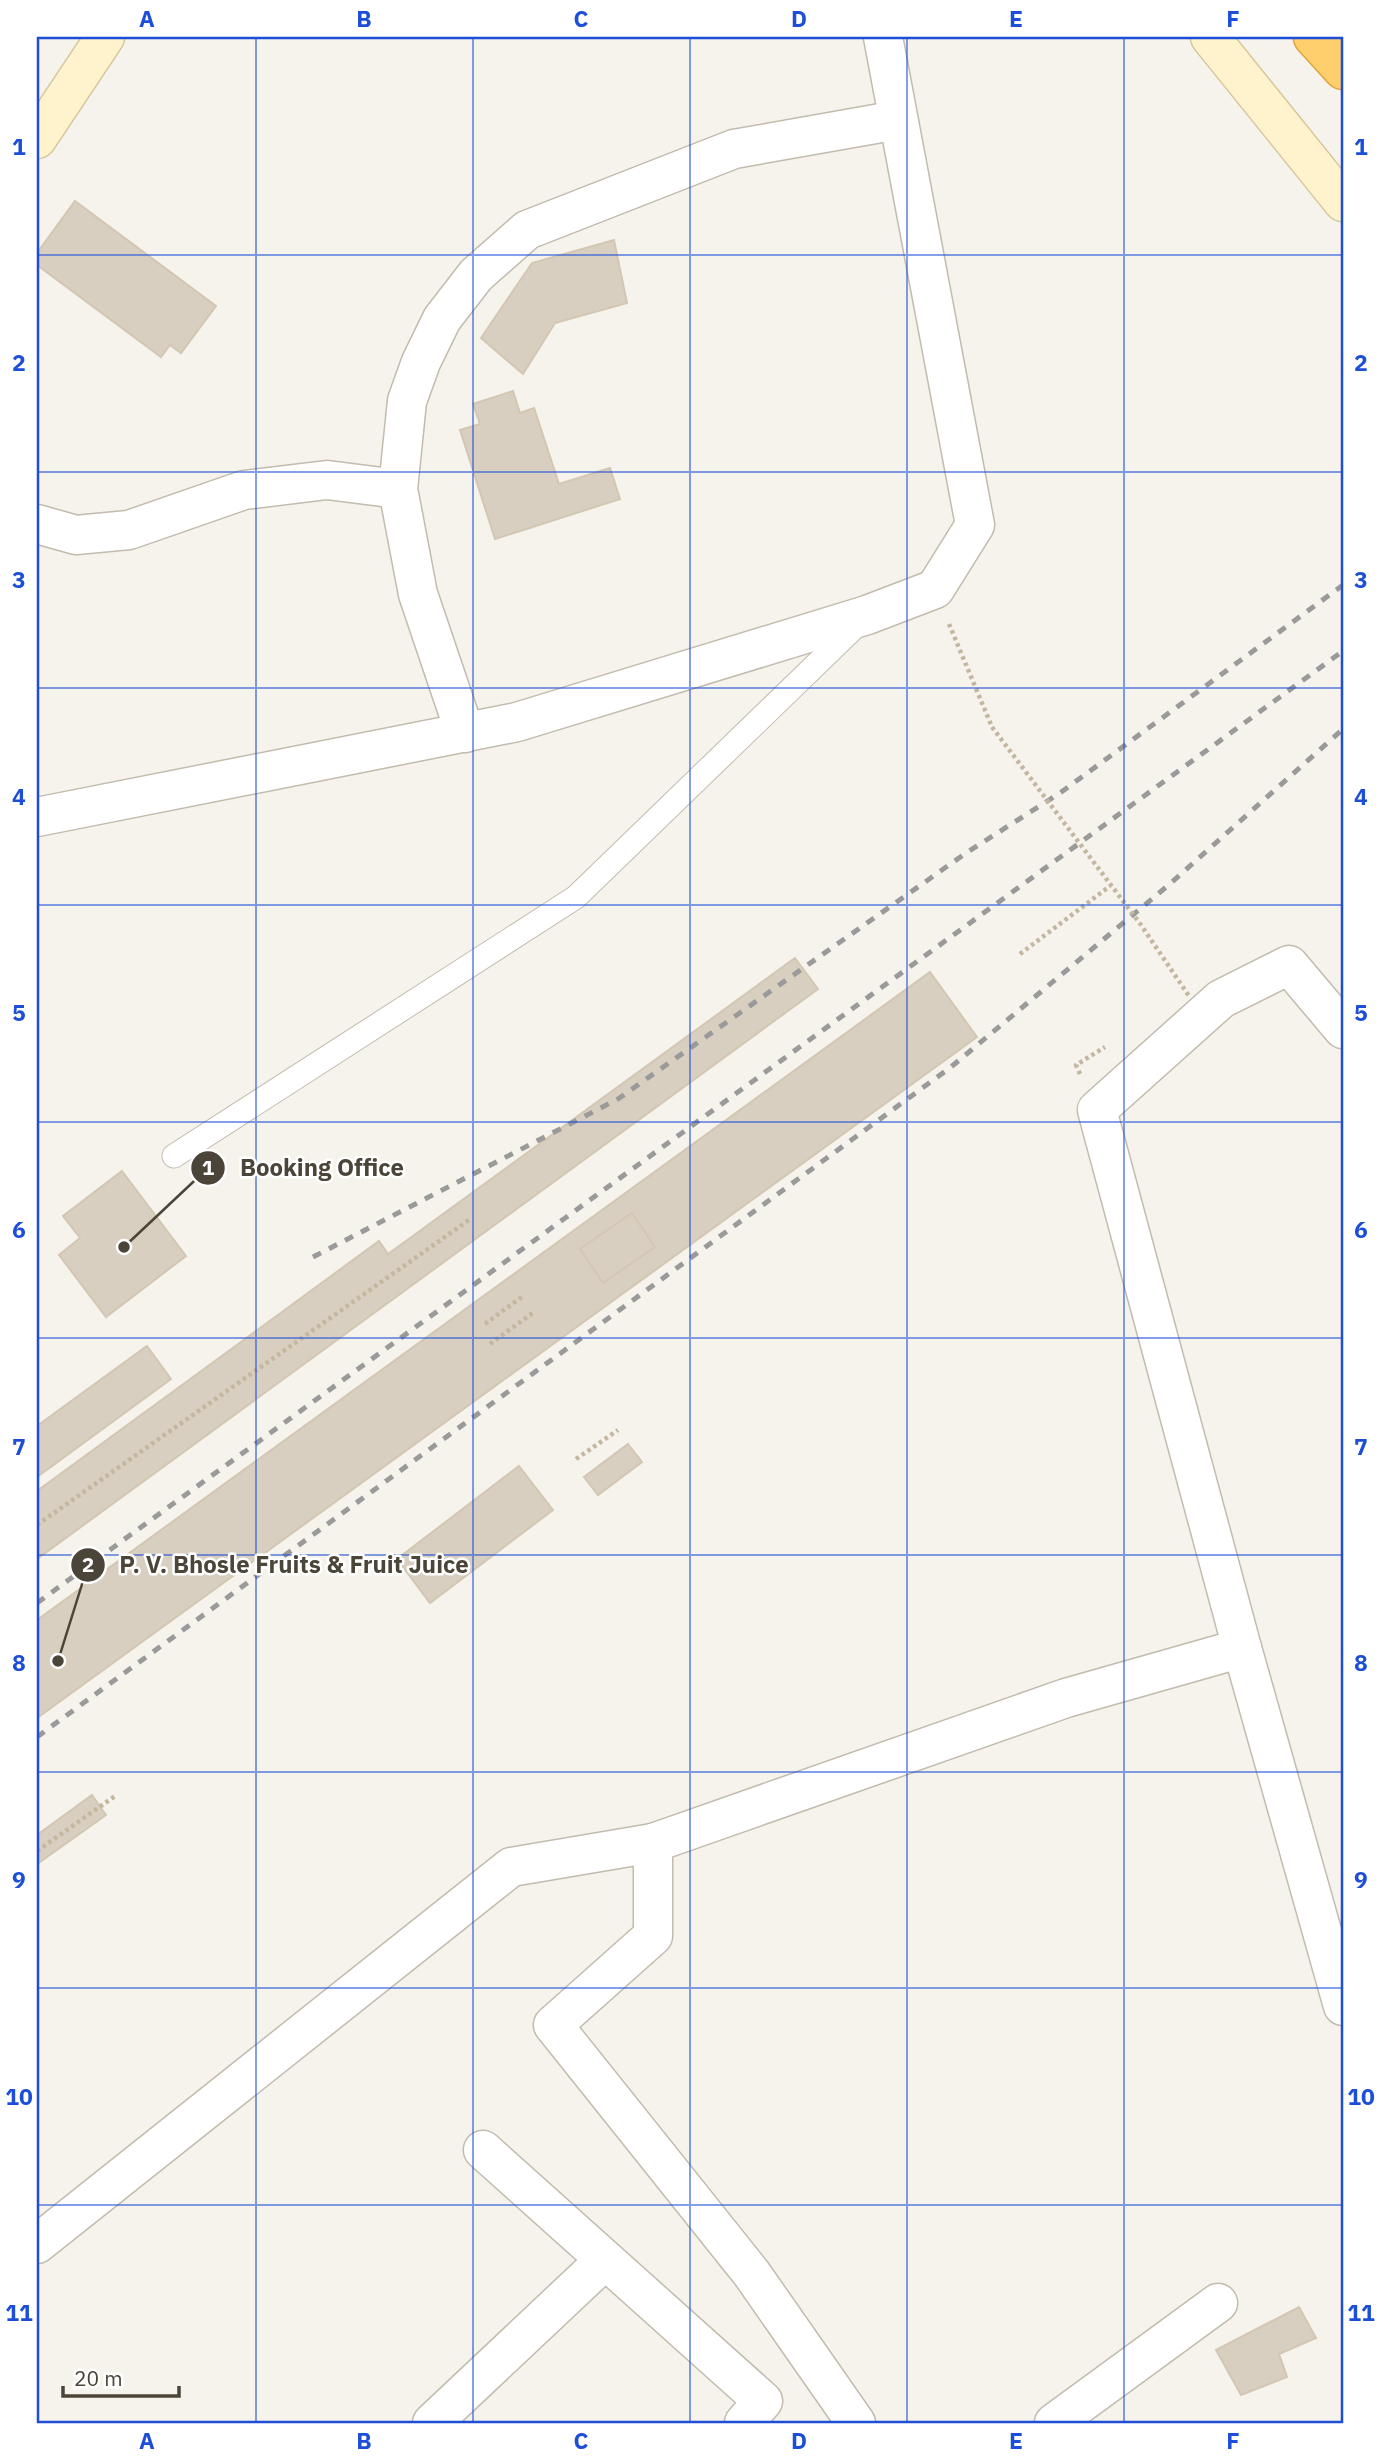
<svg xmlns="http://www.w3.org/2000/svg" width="1380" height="2460" font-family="'IBM Plex Sans',sans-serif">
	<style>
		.building { fill: #d8cfc1; stroke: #d3c7b4; stroke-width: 2 }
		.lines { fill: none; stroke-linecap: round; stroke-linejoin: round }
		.lane-casing { stroke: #c2bbae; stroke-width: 25 }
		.street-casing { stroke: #c2bbae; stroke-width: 41 }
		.secondary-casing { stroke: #d6c79b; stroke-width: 41 }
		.highway-casing { stroke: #e0a43c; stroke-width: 41 }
		.path { stroke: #c4b79f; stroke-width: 4.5; stroke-dasharray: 3.5 3.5; stroke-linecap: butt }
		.lane { stroke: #fff; stroke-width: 23 }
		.street { stroke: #fff; stroke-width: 38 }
		.secondary { stroke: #fff3cd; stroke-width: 38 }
		.highway { stroke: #ffcf6e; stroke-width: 38 }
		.rail { stroke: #9a9a9a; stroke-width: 5; stroke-dasharray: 9 9; stroke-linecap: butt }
		.path-bridge { stroke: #c4b79f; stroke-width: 4.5; stroke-dasharray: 3.5 3.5; stroke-linecap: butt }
		.grid { fill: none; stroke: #1d4ed8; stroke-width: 2; stroke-opacity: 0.55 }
		.leader { fill: none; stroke: #4b4439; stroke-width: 2.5 }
		.callout-dot { fill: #4b4439; stroke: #fff; stroke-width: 2.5 }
		.mark-label { font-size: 21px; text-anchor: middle; font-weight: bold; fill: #fff }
		.callout-label { font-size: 24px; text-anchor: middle; font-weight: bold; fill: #4b4439; stroke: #fff; stroke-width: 5; stroke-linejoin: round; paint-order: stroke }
		.neatline { fill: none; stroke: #1d4ed8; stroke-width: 2.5 }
		.grid-label { font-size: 23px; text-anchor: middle; font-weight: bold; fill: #1d4ed8 }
	</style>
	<rect width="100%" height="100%" fill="#f6f3ec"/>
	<g class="building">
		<polygon points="75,201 216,306 181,353 170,345 161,357 37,265 37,253"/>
		<polygon points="614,240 627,303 555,323 523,374 481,338 532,263"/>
		<polygon points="513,391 520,413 534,408 559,484 610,468 620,499 495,539 460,430 480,424 473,404"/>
		<polygon points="795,958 818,989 37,1559 37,1491 379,1241 388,1254"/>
		<polygon points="930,972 977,1037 37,1718 37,1620"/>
		<polygon points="122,1171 186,1256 106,1317 59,1255 80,1238 63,1216"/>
		<polygon points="632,1213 655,1247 603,1283 580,1249"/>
		<polygon points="147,1346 171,1379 37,1477 37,1426"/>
		<polygon points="628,1444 642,1462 598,1495 584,1477"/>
		<polygon points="519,1466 553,1510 430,1603 397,1559"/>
		<polygon points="92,1795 106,1815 37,1864 37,1835"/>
		<polygon points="1299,2307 1316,2338 1279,2354 1287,2377 1241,2395 1216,2350"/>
	</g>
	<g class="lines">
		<defs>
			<polyline id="lane" points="174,1156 576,897 860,622"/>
			<g id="street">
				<polyline points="37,524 76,535 129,530 244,490 327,480 398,489"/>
				<polyline points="465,733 418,594 398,489 407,401 421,362 442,319 476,275 527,230 734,149 898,120"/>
				<polyline points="37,817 517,722 867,615 935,589 975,525 883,37"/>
				<polyline points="1343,1029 1289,965 1221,999 1097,1110 1242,1648 1343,2006"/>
				<polyline points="483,2150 763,2401 744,2423"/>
				<polyline points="37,2244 511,1867 653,1843"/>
				<polyline points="432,2423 605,2260"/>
				<polyline points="856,2423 752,2274 553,2025 653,1936 653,1843 1066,1698 1242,1648"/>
				<polyline points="1054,2423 1218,2303"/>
			</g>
			<g id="secondary">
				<polyline points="1210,37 1343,202"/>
				<polyline points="37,139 105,37"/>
			</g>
			<polyline id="highway" points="1313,37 1343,70"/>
		</defs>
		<use href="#lane" class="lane-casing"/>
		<use href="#street" class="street-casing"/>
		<use href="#secondary" class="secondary-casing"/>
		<use href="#highway" class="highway-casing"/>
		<g class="path">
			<polyline points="949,624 992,727"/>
			<polyline points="1020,954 1110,886"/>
			<polyline points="1080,1074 1076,1065 1105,1047"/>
			<polyline points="485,1324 523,1296"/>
			<polyline points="490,1344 534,1312"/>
			<polyline points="576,1459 618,1430"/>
			<polyline points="37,1525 469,1220"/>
			<polyline points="37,1851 115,1796"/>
		</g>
		<use href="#lane" class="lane"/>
		<use href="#street" class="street"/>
		<use href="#secondary" class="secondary"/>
		<use href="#highway" class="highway"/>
		<g class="rail">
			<polyline points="313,1257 618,1099 966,853 1060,793 1343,585"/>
			<polyline points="37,1603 1343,651"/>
			<polyline points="37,1737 951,1067 1171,883 1343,729"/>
		</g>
		<polyline class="path-bridge" points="992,727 1141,925 1189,996"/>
	</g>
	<path class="grid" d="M256 37V2423M473 37V2423M690 37V2423M907 37V2423M1124 37V2423M37 255H1343M37 472H1343M37 688H1343M37 905H1343M37 1122H1343M37 1338H1343M37 1555H1343M37 1772H1343M37 1988H1343M37 2205H1343"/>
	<path class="leader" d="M124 1247L208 1168M58 1661L88 1565"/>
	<g class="callout-dot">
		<circle cx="124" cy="1247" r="7"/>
		<circle cx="58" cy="1661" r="7"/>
		<circle cx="208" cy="1168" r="18"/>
		<circle cx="88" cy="1565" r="18"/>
	</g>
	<g class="mark-label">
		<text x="208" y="1175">1</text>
		<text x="88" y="1572">2</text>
	</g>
	<g class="callout-label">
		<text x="322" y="1176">Booking Office</text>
		<text x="294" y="1573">P. V. Bhosle Fruits &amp; Fruit Juice</text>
	</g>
	<rect width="1380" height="2460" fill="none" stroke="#ffffff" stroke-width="77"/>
	<path d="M63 2386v10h116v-10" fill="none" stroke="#4b4439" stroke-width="3.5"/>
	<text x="74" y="2386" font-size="21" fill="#4b4439" stroke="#ffffff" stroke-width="5" paint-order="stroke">20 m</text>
	<rect x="38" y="38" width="1304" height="2384" class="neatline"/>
	<g class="grid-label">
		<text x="147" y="27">A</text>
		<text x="364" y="27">B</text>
		<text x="581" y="27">C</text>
		<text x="799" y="27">D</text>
		<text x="1016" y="27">E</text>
		<text x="1233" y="27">F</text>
		<text x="19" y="155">1</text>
		<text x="1361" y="155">1</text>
		<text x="19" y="371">2</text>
		<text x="1361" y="371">2</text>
		<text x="19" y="588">3</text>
		<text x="1361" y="588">3</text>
		<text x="19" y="805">4</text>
		<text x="1361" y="805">4</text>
		<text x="19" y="1021">5</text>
		<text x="1361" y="1021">5</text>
		<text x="19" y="1238">6</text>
		<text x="1361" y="1238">6</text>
		<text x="19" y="1455">7</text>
		<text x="1361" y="1455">7</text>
		<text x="19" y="1671">8</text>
		<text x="1361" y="1671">8</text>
		<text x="19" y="1888">9</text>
		<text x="1361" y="1888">9</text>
		<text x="19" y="2105">10</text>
		<text x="1361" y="2105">10</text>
		<text x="19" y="2321">11</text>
		<text x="1361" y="2321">11</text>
		<text x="147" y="2449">A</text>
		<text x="364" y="2449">B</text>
		<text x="581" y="2449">C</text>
		<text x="799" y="2449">D</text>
		<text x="1016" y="2449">E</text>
		<text x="1233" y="2449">F</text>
	</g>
</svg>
